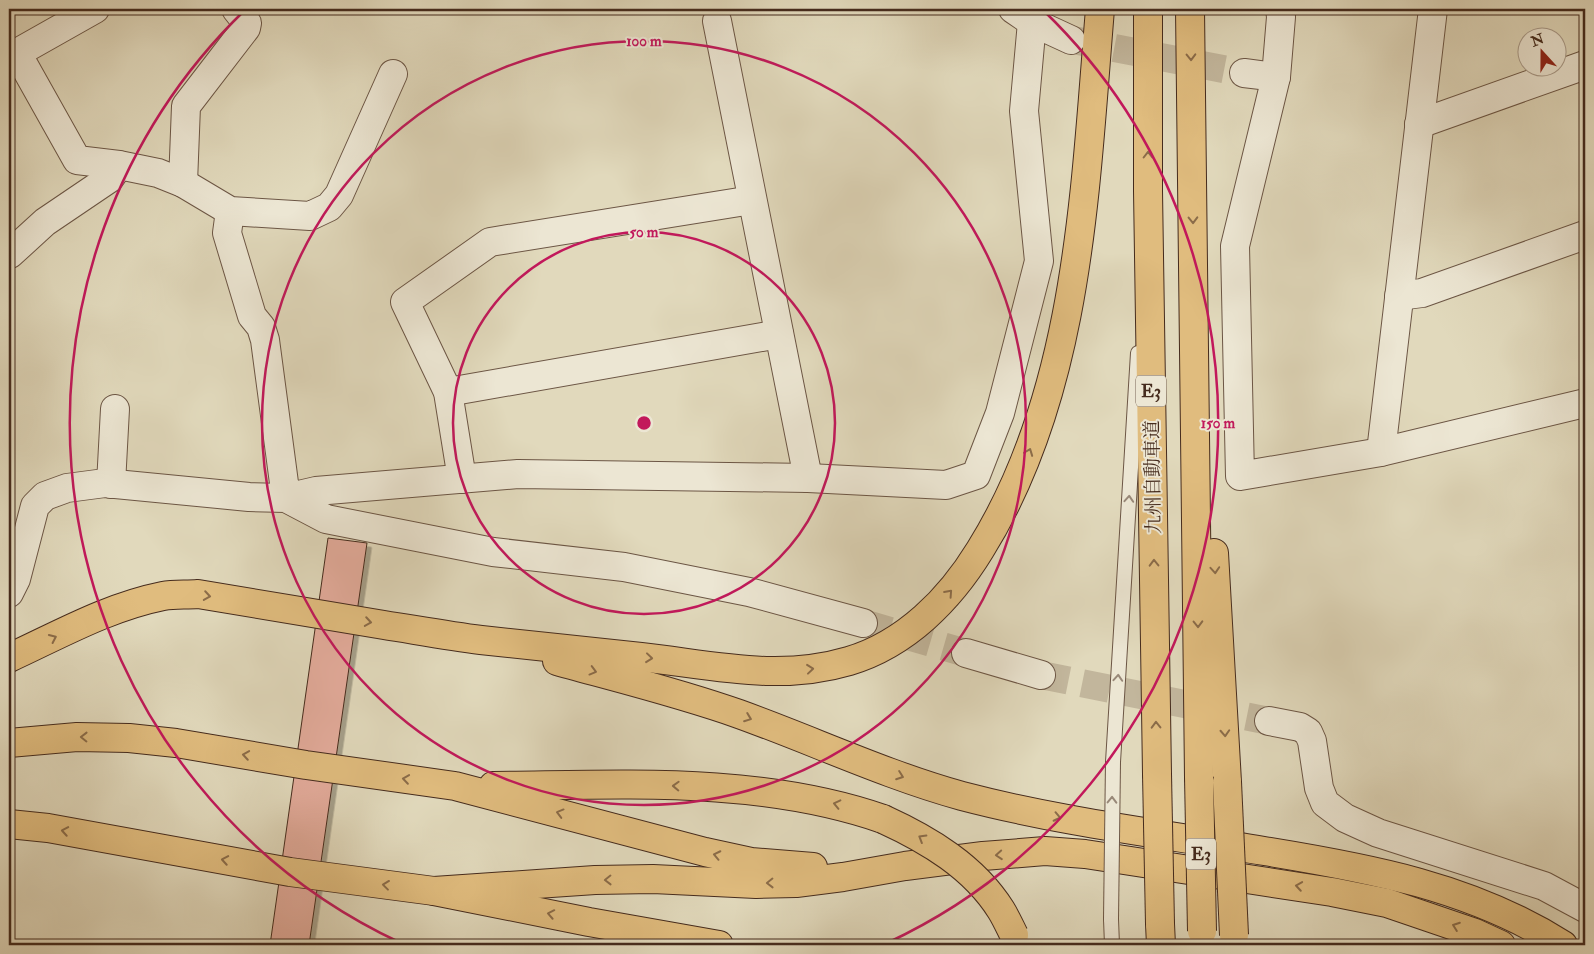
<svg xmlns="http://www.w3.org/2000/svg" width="1594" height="954" font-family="'IM FELL Double Pica','Noto Serif JP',serif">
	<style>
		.building { fill: #e3ab9b; stroke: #452b1d; filter: url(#shadow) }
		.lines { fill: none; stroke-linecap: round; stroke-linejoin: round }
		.minor-tunnel { stroke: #c2b69c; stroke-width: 28; stroke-dasharray: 28 14; stroke-linecap: butt }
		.service-casing { stroke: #6c5645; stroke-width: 16 }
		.minor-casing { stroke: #6c5645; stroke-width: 30 }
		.motorway-casing { stroke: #452b1d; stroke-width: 30 }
		.service { stroke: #ece6d3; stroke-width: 14 }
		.minor { stroke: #ece6d3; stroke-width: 28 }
		.motorway { stroke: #e0bc7e; stroke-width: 28 }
		.service-bridge-casing { stroke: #6c5645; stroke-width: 16; stroke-linecap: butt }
		.motorway-bridge-casing { stroke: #452b1d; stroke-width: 30; stroke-linecap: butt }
		.service-bridge { stroke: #ece6d3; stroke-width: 14 }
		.motorway-bridge { stroke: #e0bc7e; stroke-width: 28 }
		.oneway { stroke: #8b6c49 }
		.oneway2 { stroke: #988878 }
		.ring { fill: none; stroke: #c2185b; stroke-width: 2.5 }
		.labels { text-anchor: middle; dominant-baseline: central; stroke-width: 4; stroke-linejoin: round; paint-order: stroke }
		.shield { fill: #ece6d3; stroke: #776354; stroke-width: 1 }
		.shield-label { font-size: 18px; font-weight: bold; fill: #452b1d }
		.street-label { font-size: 19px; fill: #452b1d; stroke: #ece6d3 }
		.centre { fill: #c2185b; stroke: #ece6d3; stroke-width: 2.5 }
		.ring-label { font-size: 15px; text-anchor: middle; font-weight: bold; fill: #c2185b; stroke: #ece6d3; stroke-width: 4; stroke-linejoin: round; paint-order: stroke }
	</style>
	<defs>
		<filter id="shadow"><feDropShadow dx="4.5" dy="4.5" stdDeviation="0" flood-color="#0004"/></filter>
	</defs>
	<rect width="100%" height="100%" fill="#e1d9bc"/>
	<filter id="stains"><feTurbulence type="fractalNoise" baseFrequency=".004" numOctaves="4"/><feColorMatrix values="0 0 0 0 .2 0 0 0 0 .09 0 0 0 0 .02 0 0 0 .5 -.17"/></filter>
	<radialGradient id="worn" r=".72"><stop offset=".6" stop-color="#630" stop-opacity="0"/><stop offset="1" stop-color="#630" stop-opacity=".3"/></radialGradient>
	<polygon class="building" points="328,538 367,543 309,945 270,945"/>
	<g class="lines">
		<g class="minor-tunnel">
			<polyline points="1073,40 1244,73"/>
			<polyline points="863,623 966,653"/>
			<polyline points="1041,675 1269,721"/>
		</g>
		<defs>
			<g id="service">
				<polyline points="1113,762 1138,353"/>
				<polyline points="1111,919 1112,945"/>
			</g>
			<g id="minor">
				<polyline points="1013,9 1032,22 1071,40"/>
				<polyline points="1280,9 1281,17 1276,77 1235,246 1240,476 1381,452 1585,403"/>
				<polyline points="717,21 808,478"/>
				<polyline points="17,53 77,160 119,165 158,173 183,183 230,211 310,216 329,207 339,195 393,74"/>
				<polyline points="9,55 17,53 95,9"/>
				<polyline points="1244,73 1276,77"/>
				<polyline points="1419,124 1585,65"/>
				<polyline points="183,183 186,106 246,28 247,23 236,9"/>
				<polyline points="230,211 227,233 252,316 261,327 265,340 286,498 316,491 518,474 808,478 946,485 976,475 1000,413 1039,261 1024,111 1032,22"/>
				<polyline points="10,254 45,222 110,178 119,165"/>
				<polyline points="1399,296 1422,293 1585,235"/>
				<polyline points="448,392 779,334"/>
				<polyline points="1381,452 1433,9"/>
				<polyline points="462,479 448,392 405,302 490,242 752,200"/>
				<polyline points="111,484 115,409"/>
				<polyline points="9,593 16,579 35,506 45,496 67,488 105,483 249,497 286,498 326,519 493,552 624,567 749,592 863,623"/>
				<polyline points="966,653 1041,675"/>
				<polyline points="1269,721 1300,727 1308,732 1312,741 1319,788 1325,803 1345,818 1378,833 1544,886 1585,908"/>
			</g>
			<g id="motorway">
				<polyline points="1148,9 1148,191 1157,774"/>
				<polyline points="1190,9 1199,777"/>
				<polyline points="1214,553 1227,782"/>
				<path d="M9 658C59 635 108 607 163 596 174 594 186 595 198 594 260 604 322 615 384 625 416 630 449 636 481 640 534 646 588 651 641 657 713 665 778 682 849 661 906 644 950 599 980 550 1079 392 1085 190 1100 9"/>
				<path d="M557 661C618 678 680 693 739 714 814 741 886 775 962 796 1061 822 1163 834 1264 851 1369 868 1472 887 1563 945"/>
				<polyline points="9,743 77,737 129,738 176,743 306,765 455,786 705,852 751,862 813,867"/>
				<path d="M493 786C623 785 759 776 883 819"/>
				<polyline points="9,824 48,828 290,872 434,891 589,922 719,945"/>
				<polyline points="434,891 595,880 653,879 756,884 796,883 843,877 905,866 983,856 1045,851 1085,854 1332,892 1387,903 1475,933 1501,945"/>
				<polyline points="1160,924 1161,945"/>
			</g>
		</defs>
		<use href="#service" class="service-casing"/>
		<use href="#minor" class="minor-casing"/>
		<use href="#motorway" class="motorway-casing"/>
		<use href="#service" class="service"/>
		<use href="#minor" class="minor"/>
		<use href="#motorway" class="motorway"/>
		<defs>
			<polyline id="service-bridge" points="1111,919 1113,762"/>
			<g id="motorway-bridge">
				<polyline points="1157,774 1160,924"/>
				<polyline points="1199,777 1202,931"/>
				<polyline points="1227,782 1234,935"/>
				<path d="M883 819C929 840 974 867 1001 910 1006 918 1010 927 1014 935"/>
			</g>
		</defs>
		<use href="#service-bridge" class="service-bridge-casing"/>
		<use href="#motorway-bridge" class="motorway-bridge-casing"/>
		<use href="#service-bridge" class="service-bridge"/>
		<use href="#motorway-bridge" class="motorway-bridge"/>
	</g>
	<defs><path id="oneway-chevron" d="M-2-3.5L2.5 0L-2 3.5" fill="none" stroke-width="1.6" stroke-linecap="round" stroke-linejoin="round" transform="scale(1.25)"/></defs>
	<g class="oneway">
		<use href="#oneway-chevron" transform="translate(1191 57) rotate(89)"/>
		<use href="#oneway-chevron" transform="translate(1148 155) rotate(-90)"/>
		<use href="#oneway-chevron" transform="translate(1193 220) rotate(89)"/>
		<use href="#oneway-chevron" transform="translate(1029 452) rotate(-69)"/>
		<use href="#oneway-chevron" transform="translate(1154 563) rotate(-91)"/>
		<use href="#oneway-chevron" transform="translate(1215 570) rotate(86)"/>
		<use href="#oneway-chevron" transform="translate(949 593) rotate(-48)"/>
		<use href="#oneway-chevron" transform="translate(207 596) rotate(9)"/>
		<use href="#oneway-chevron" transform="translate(368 622) rotate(9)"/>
		<use href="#oneway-chevron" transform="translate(1198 624) rotate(89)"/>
		<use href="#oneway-chevron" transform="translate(53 638) rotate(-25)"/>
		<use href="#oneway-chevron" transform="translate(649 658) rotate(6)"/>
		<use href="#oneway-chevron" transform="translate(810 669) rotate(-6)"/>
		<use href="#oneway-chevron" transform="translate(593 671) rotate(15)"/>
		<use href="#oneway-chevron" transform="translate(748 718) rotate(21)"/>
		<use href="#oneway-chevron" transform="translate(1156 725) rotate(-91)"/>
		<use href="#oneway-chevron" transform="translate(1225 733) rotate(87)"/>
		<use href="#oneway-chevron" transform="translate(84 737) rotate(-179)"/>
		<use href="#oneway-chevron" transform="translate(246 755) rotate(-171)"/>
		<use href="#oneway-chevron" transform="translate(900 776) rotate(20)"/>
		<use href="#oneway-chevron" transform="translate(406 779) rotate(-172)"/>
		<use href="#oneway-chevron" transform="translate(676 786) rotate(-178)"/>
		<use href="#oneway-chevron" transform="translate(837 804) rotate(-167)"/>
		<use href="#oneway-chevron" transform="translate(560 813) rotate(-165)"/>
		<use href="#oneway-chevron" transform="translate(1057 817) rotate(12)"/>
		<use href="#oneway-chevron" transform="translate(65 831) rotate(-170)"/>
		<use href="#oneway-chevron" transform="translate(922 838) rotate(-149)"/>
		<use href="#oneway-chevron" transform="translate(717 855) rotate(-168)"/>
		<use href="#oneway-chevron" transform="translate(999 855) rotate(176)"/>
		<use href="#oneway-chevron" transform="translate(225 860) rotate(-170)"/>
		<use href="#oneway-chevron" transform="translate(608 880) rotate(179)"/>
		<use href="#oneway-chevron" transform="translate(770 883) rotate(179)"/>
		<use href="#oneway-chevron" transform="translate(386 885) rotate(-173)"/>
		<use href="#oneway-chevron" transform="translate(1299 886) rotate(-171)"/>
		<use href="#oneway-chevron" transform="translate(551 914) rotate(-169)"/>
		<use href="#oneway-chevron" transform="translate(1456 926) rotate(-160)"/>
	</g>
	<g class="oneway2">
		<use href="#oneway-chevron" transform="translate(1129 499) rotate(-86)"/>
		<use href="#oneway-chevron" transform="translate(1118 678) rotate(-86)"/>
		<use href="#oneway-chevron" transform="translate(1112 800) rotate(-89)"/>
	</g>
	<g class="ring">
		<circle cx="644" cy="423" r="191"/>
		<circle cx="644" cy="423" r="382"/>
		<path d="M401 943A574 574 0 0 1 245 10M1043 10A574 574 0 0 1 887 943"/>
	</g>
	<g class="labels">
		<g class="shield">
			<rect x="1136" y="375.5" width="30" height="31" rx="4"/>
			<rect x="1186" y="838.5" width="30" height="31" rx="4"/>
		</g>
		<g class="shield-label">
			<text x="1151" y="391">E3</text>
			<text x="1201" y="854">E3</text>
		</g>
		<g class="street-label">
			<text transform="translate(1153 477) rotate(-91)">九州自動車道</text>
		</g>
	</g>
	<circle cx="644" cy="423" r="8" class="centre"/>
	<g class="ring-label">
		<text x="644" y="46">100 m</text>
		<text x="644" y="237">50 m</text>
		<text x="1218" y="428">150 m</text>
	</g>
	<rect width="1594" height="954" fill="none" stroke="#e1d9bc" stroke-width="30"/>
	<rect x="10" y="10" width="1574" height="934" fill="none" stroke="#452b1d" stroke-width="2.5"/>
	<rect x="15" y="15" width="1564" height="924" fill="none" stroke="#452b1d"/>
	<g transform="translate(1542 52) rotate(339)"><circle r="24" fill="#ece6d3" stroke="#a99b8a"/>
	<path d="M0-4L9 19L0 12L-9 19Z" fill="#8f2418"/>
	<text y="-8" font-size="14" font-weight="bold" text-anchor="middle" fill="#452b1d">N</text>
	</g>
	<rect width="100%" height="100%" filter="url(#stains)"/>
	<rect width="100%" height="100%" fill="url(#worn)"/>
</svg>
